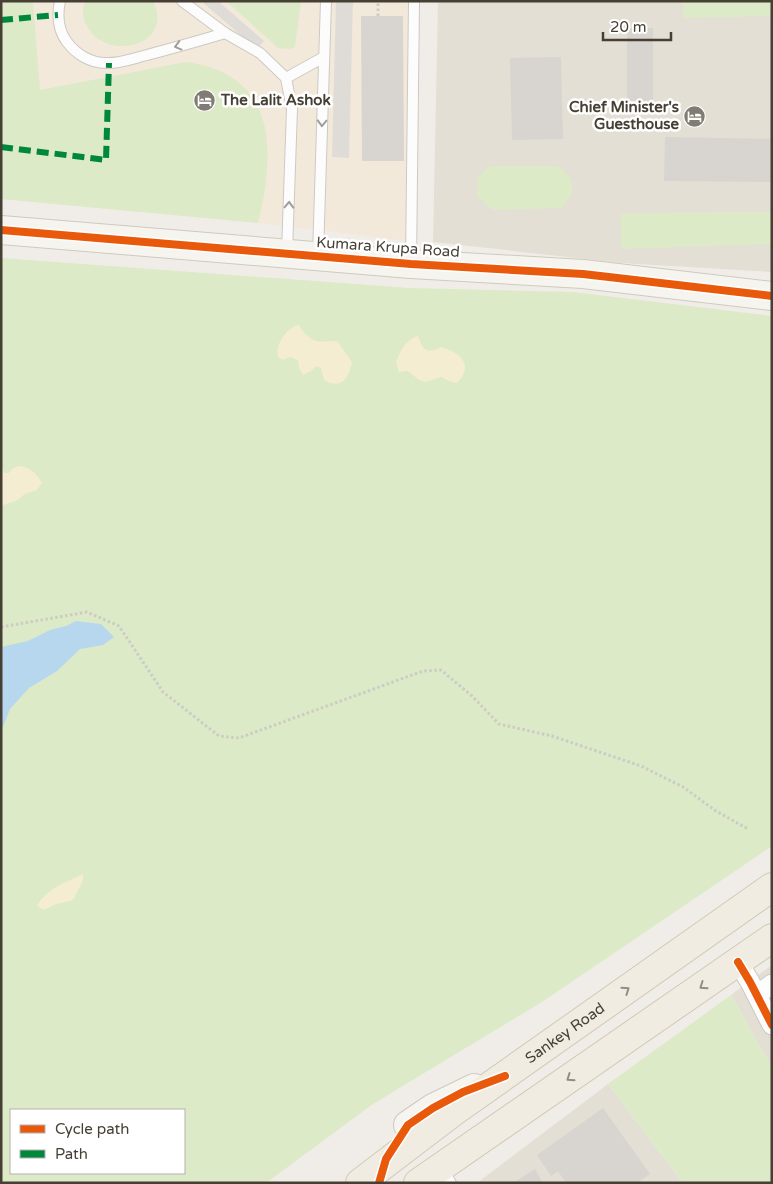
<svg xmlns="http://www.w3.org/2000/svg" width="773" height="1184" font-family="'Varela Round',sans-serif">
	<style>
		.residential { fill: #e4dfd5 }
		.commercial { fill: #f3e9da }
		.green { fill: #dceac7; fill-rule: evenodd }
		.sand { fill: #f4edd1 }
		.parking { fill: #dfdcd8 }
		.water { fill: #b7d7ee }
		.building { fill: #d8d4cf }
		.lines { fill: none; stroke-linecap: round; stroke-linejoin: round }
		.lane-casing { stroke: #ccc9c4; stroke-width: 12 }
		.street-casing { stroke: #ccc9c4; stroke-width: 21 }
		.secondary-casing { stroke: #cfcabf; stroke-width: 30 }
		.primary-casing { stroke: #d2c9b5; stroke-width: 30 }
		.path { stroke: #cecbc6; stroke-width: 3; stroke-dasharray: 2.5 2.5; stroke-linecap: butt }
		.lane { stroke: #fdfcfc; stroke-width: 10 }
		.street { stroke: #fdfcfc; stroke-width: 19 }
		.secondary { stroke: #f6f4ee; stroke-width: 28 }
		.primary { stroke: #f1ece2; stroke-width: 28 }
		.quiet { stroke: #00873e; stroke-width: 6; stroke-dasharray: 12 6; stroke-linecap: butt }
		.cycleway-casing { stroke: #fff; stroke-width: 11 }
		.cycleway { stroke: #e8590c; stroke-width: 8 }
		.oneway { stroke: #a19e98 }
		.oneway2 { stroke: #928d82 }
		.labels { text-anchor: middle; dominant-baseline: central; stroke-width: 5; stroke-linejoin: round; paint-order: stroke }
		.poi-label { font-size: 15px; font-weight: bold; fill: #453f34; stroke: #fff; text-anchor: start }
		.street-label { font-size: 15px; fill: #453f34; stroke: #fff }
	</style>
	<rect width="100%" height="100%" fill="#f0ede8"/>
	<g class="residential">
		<polygon points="438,1 772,1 772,272 621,263 433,242"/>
		<polygon points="772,965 772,1068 731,995"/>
		<polygon points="608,1084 683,1183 477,1183"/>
	</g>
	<polygon class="commercial" points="1,1 410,1 407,241 258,223 1,199"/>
	<g class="green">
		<path d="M1 1H33L40 90 186 62C277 74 276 151 258 223L1 199Z"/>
		<path d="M85 1H153C176 47 103 63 86 24 82 17 82 9 85 1Z"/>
		<polygon points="226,1 301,1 295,47 290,49 278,48"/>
		<polygon points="683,1 772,1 772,16 683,18"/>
		<path d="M489 166H558C576 178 577 193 561 208L494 210 488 207 478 197 477 190 479 176Z"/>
		<polygon points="772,212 772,244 621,249 621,213"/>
		<path d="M1 258 410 288 573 292 772 316V846L542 1002 373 1104 266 1183H1ZM11 1110H184V1173H11Z"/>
		<polygon points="731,995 772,1068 772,1183 683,1183 608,1084"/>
	</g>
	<g class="sand">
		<path d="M298 325C302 329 304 334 309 337 316 344 328 341 337 341L352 362C349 378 342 390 324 380L321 368 316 366 311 371 303 375 299 368 298 360 290 357 283 360 278 357C275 344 286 329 298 325Z"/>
		<path d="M418 336C423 350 426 355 441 347 460 352 475 365 457 383L449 381 441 377 426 382 419 380 408 371 399 372 396 362C400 351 406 339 418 336Z"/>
		<path d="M18 466C30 467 36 472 42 483L37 490 25 494 16 501 3 505 1 503V468L5 473H9L12 469Z"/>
		<path d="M83 874C84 884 77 890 74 899L70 901 56 904 44 910 37 906C46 889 66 882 83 874Z"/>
	</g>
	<g class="parking">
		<polygon points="201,1 218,1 264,41 257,49"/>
		<polygon points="336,1 353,1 349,158 332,157"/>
	</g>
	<polygon class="water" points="76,621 101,624 114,637 103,645 80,649 57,671 29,688 10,709 1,732 1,647 28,641 50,630 66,626"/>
	<g class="building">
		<polygon points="361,16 403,16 404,161 362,161"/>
		<rect x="627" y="28" width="26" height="76"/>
		<polygon points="561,57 563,139 512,140 510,58"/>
		<polygon points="665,137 772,139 772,182 664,181"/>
		<polygon points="603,1108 650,1174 637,1183 566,1183 558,1171 551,1176 537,1155"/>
		<polygon points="535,1169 543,1183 513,1183"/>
	</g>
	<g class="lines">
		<defs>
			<g id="lane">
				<path d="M60 1C57 15 58 30 67 42 76 54 90 63 106 63 119 64 134 58 147 55 173 48 199 41 225 33"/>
				<polyline points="182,1 225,33 260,53 286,78 292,109 287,252"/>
				<polyline points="286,78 324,57"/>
				<polyline points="318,255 326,1"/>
				<polyline points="411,263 414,1"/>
				<polyline points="442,1168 451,1183"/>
			</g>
			<g id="street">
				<polyline points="738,962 750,982 772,1025"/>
				<polyline points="757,995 772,984"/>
			</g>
			<g id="secondary">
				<polyline points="1,230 411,264 583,274 772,296"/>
				<polyline points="408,1125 433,1108 474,1088"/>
			</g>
			<g id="primary">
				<path id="s1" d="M360 1183 453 1112 772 887"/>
				<polyline points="418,1183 772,938"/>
			</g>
		</defs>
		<use href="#lane" class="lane-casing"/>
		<use href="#street" class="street-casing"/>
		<use href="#secondary" class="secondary-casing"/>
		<use href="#primary" class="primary-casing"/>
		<g class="path">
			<polyline points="378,16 378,1"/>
			<polyline points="1,627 87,612 119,626 163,692 219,736 239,738 423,671 441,670 472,696 499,724 552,736 641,766 683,787 716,811 748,829"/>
		</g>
		<use href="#lane" class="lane"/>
		<use href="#street" class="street"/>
		<use href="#secondary" class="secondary"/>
		<use href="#primary" class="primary"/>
		<g class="quiet">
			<polyline points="1,20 58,15"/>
			<polyline points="1,147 106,160 109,63"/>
		</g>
		<defs>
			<g id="cycleway">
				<polyline points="1,230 411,264 583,274 772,296"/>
				<polyline points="738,962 750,982 772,1025"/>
				<polyline points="379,1183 386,1159 408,1125 433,1108 463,1092 505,1076"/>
			</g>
		</defs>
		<use href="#cycleway" class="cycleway-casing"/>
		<use href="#cycleway" class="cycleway"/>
	</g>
	<defs><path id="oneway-chevron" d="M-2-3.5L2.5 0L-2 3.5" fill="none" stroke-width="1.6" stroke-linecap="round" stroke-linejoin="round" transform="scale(1.25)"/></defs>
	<g class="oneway">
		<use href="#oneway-chevron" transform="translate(178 46) rotate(165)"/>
		<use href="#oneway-chevron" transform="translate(322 123) rotate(92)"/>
		<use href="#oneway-chevron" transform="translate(289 205) rotate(-88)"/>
	</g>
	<g class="oneway2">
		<use href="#oneway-chevron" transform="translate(703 986) rotate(145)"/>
		<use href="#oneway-chevron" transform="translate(626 990) rotate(-35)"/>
		<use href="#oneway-chevron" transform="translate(570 1078) rotate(145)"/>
	</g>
	<defs>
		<symbol id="hotel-disc" viewBox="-11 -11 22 22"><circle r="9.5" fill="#817c73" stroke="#fff"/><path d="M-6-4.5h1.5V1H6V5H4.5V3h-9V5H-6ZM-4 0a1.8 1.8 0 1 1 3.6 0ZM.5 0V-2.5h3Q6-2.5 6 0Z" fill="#fff"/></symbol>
	</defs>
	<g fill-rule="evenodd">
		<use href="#hotel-disc" x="192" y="88" width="25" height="25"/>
		<use href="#hotel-disc" x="682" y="104" width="25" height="25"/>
	</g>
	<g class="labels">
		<g class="poi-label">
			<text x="221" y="100">The Lalit Ashok</text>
			<text x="679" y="107" text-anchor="end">Chief Minister's<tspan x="679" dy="17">Guesthouse</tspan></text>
		</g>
		<g class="street-label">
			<text transform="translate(388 247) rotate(4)">Kumara Krupa Road</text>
			<text stroke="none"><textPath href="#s1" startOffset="254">Sankey Road</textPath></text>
		</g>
	</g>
	<rect width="773" height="1184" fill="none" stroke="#453f34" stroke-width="5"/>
	<rect x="10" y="1109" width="175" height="65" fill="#ffffff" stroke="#b5b2ae"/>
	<rect x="20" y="1125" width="25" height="8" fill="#e8590c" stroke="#b5b2ae"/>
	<text x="55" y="1134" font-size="15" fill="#453f34">Cycle path</text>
	<rect x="20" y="1150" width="25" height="8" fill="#00873e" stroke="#b5b2ae"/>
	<text x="55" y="1159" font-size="15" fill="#453f34">Path</text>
	<path d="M603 32v8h68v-8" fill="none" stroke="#453f34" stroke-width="2.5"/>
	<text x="610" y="32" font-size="15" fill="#453f34" stroke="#ffffff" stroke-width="4" paint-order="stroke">20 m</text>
</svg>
